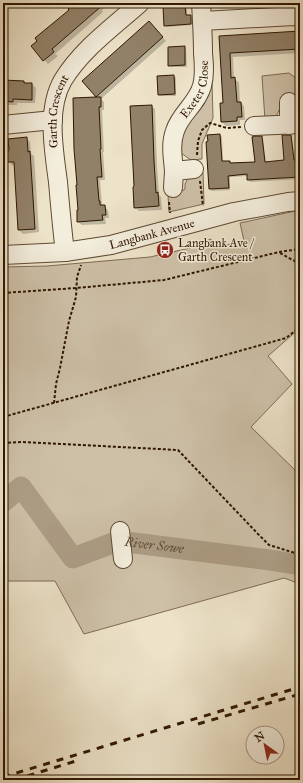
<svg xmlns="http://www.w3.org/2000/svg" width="303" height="783" font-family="'IM FELL Great Primer',serif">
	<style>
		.green { fill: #cdc0a7; stroke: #7e6b54 }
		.shadow { fill: #0003 }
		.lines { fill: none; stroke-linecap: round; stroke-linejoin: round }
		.river { stroke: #ac9d85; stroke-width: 21 }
		.building { fill: #928169; stroke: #2f1600 }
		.minor-casing { stroke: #5e4932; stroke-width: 20 }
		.path { stroke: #2f1600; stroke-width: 2; stroke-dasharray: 3 2; stroke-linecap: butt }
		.minor { stroke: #f3eddc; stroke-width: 18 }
		.rail { stroke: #2f1600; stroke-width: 3; stroke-dasharray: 7 7; stroke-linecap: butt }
		.labels { text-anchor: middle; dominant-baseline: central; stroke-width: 3; stroke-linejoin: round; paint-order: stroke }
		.street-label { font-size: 12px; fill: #2f1600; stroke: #f3eddc }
		.poi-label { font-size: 12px; fill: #2f1600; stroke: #f3eddc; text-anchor: start }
		.water-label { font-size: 13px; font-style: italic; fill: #614c35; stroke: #f3eddc }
	</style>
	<rect width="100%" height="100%" fill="#ede3c9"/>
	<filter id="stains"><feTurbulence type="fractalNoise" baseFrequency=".005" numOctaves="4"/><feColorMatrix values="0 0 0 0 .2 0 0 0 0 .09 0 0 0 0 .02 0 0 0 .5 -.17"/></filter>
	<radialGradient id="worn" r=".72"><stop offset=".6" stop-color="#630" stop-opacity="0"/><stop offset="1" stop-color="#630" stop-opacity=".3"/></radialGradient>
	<g class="green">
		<path d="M289 73 300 81V114L297 113 282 102C278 113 278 118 265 120L262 76Z"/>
		<polygon points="212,81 213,118 202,144 202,159 191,160 181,153 178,147 191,115"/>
		<polygon points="203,172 204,204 169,212 168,195 184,190 185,188 185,184 189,176"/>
		<polygon points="300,210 300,328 268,356 292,384 251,427 300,475 300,584 284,578 84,634 55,581 3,581 3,267 47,266 150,257 190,248 211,239 214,248 244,241 240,223"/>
	</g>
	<g class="shadow">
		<polygon points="76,3 110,3 102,10 103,12 55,54 58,56 48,64 32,46 70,10"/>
		<polygon points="185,7 187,9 187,16 191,16 192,18 193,25 167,27 165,25"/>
		<polygon points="3,15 5,17 4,62 3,62"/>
		<polygon points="153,26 166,41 101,99 104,102 104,110 102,110 104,152 103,152 105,180 100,180 102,205 108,210 109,218 105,218 106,224 82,225 78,222 79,211 98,98 83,82"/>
		<polygon points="300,32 300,53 233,57 234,79 239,82 240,102 244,106 245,120 240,120 240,125 226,126 222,122 221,104 224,104 220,37"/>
		<polygon points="185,47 186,49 187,67 171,67 169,65"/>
		<polygon points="174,76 176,78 176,96 160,96 159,94"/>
		<polygon points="3,81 24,82 26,84 32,84 36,88 35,103 17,103 17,105 3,105"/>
		<polygon points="151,106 155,109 157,165 159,195 161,197 162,210 139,211 135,207"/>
		<polygon points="220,135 222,137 223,162 230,162 232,164 256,163 261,137 263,139 266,163 285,161 291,136 292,138 295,161 300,161 300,179 250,182 248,180 248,176 230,177 230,190 212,191 210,189 207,142"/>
		<polygon points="26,138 30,142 31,154 34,156 39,232 23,234 19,230 15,165 13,166 5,158 10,150"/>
	</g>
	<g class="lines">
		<path class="river" id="s1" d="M3 502 21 487 73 558 118 541 270 560 300 565"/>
	</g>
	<g class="building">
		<polygon points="75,3 105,3 52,49 54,52 43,61 31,46 37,41 35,38 69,10 68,9"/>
		<polygon points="185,6 186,15 191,15 191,24 164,26 163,7"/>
		<polygon points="149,21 163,37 96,97 101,97 101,107 99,107 101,149 100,149 102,177 97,177 99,201 100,201 100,205 105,205 106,215 102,215 103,220 77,222 77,210 78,210 76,185 77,185 74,149 73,98 96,97 82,81"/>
		<polygon points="300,31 300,49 230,53 231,78 235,77 237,102 241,102 242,117 237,117 237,121 221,122 220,103 223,103 219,36"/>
		<polygon points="185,46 185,65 168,66 168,47"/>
		<polygon points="174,75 175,94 158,95 157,76"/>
		<polygon points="3,80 24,81 24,83 32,83 32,100 13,99 13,102 3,101"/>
		<polygon points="152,105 154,161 156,193 158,192 159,206 134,208 133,187 134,186 130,106"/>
		<polygon points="220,134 222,161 230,161 230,163 255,162 252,137 254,136 262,136 265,162 284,160 282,135 291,135 294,160 300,160 300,177 247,180 247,174 228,176 229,188 209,189 206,142 208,141 207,135"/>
		<polygon points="27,137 28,152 30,151 35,229 18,230 14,162 8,162 5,159 5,156 9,150 8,139"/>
	</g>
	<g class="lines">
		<defs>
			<g id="minor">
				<polyline points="202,21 294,16 300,17"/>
				<polyline points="289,102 289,125"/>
				<polyline points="3,125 53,120"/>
				<polyline points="254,126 300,124"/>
				<path id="s2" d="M194 169 174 171C173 158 170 144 175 131 180 114 197 104 202 86 205 75 204 64 203 53 203 36 202 20 201 3"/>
				<polyline points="173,188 174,171"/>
				<path id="s3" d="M65 252C62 229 60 205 58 182 54 151 46 109 63 80 82 49 113 27 140 3"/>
				<path id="s4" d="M3 255 65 252 111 245 234 212 288 202 300 201"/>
				<polyline points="120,531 123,559"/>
			</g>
		</defs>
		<use href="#minor" class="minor-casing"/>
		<g class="path">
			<polyline points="197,155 198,141 202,130 210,123 227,128 241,127"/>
			<polyline points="200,181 203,206"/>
			<polyline points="169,202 170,213"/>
			<polyline points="280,253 300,264"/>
			<polyline points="3,293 76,288 164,280 279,252 300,249"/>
			<polyline points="54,403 56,384 60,368 69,321 76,297 77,277 81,265"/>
			<polyline points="3,417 286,338 300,327"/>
			<polyline points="3,443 23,442 178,450 258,534 269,545 295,553 300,553"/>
		</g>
		<use href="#minor" class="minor"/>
		<g class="rail">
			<polyline points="198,724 300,694"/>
			<polyline points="3,777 300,687"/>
			<polyline points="14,780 76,761"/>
		</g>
	</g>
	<defs>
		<symbol id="bus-disc" viewBox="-11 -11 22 22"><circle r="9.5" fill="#8f2418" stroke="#f3eddc"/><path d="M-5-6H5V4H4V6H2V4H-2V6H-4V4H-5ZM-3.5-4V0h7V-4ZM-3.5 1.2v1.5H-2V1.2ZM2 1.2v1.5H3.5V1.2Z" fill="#fff"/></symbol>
	</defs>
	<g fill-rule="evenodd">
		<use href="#bus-disc" x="155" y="240" width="20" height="20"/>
	</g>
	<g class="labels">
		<g class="street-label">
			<text stroke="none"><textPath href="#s2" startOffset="108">Exeter Close</textPath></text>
			<text stroke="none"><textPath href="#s3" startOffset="142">Garth Crescent</textPath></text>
			<text stroke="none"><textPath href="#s4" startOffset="151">Langbank Avenue</textPath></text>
		</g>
		<g class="poi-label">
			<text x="178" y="243">Langbank Ave /<tspan x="178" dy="14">Garth Crescent</tspan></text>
		</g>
		<g class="water-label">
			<text stroke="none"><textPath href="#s1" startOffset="196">River Sowe</textPath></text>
		</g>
	</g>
	<rect width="303" height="783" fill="none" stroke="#ede3c9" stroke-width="16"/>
	<rect x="4" y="4" width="295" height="775" fill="none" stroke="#2f1600" stroke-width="2"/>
	<rect x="8" y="8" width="287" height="767" fill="none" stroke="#2f1600"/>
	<g transform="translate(265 745) rotate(327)"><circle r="19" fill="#f3eddc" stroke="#a59784"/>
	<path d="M0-3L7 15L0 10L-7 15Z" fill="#8f2418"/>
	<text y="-6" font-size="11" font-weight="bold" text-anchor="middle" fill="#2f1600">N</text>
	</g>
	<rect width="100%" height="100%" filter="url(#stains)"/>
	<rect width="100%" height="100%" fill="url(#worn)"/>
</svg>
